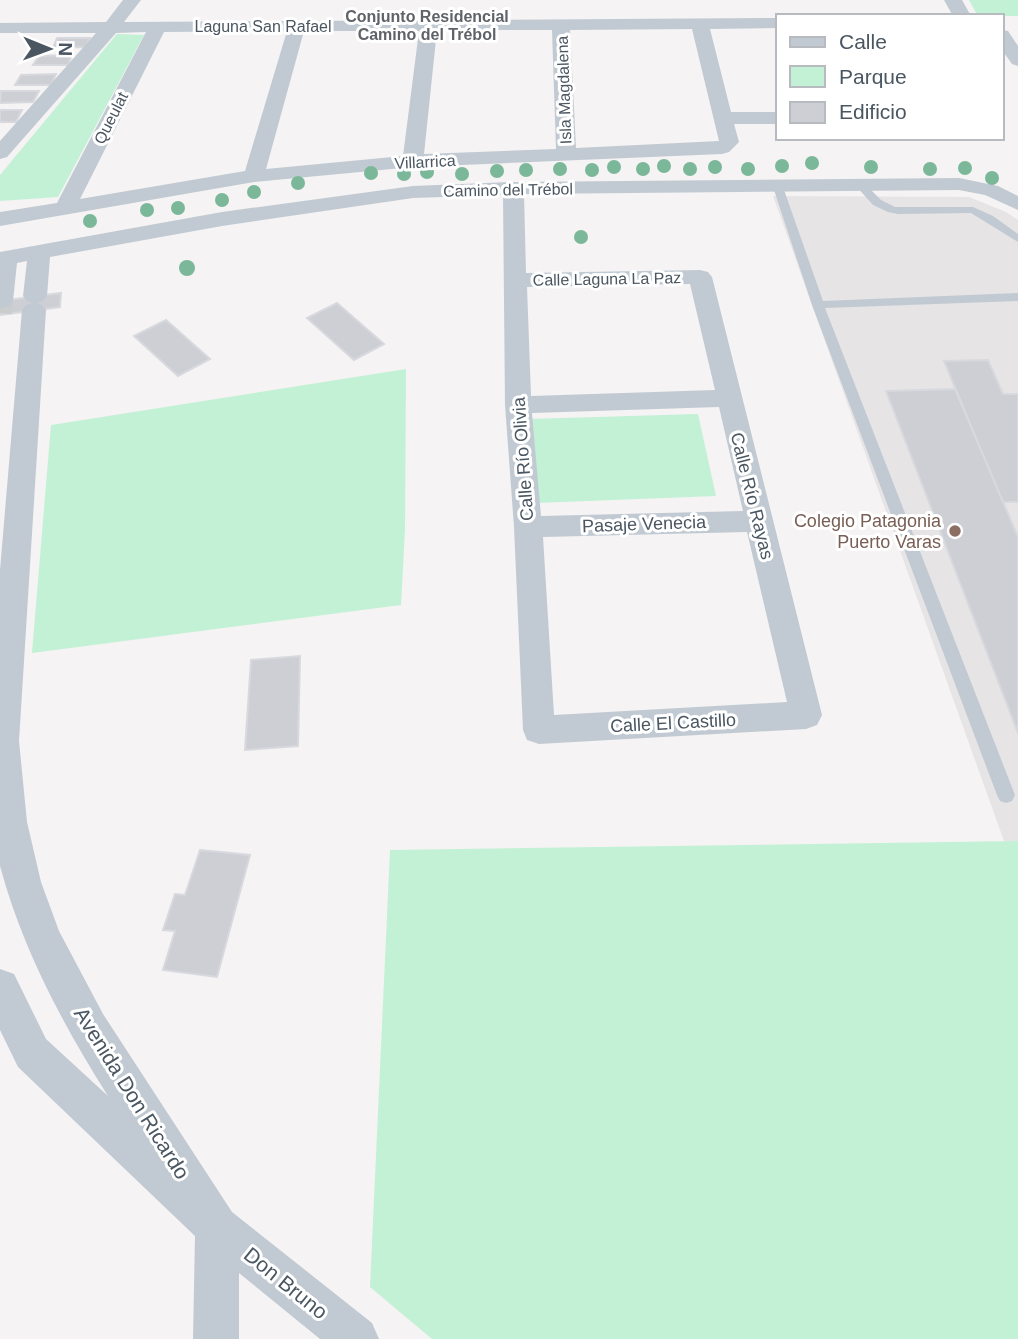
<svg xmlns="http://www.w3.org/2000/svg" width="1018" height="1339" font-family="Helvetica,sans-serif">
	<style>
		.education { fill: #e6e4e5 }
		.green { fill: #c3f1d5 }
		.building { fill: #cdcfd5; stroke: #d7d9de; stroke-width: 2 }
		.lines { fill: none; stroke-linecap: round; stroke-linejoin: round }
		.minor-tunnel { stroke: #caccce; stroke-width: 24; stroke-dasharray: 24 12; stroke-linecap: butt }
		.service { fill: #c1cad2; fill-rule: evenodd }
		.minor { fill: #c1cad2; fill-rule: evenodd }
		.tree { fill: #7bb799 }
		.education-dot { fill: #8d6e63; stroke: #fff; stroke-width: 2.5 }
		.labels { text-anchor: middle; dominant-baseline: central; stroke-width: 6; stroke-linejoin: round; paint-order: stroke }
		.far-neighbourhood-label { font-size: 16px; font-weight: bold; fill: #5f6368; stroke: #fff }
		.far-street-label { font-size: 16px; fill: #4a5661; stroke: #fff }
		.street-label { font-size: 18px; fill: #4a5661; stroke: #fff }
		.education-label { font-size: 18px; fill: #785e54; stroke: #fff; text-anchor: end }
		.near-street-label { font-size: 21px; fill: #4a5661; stroke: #fff }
	</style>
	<rect width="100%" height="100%" fill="#f5f3f3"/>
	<polygon class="education" points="773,196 969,197 1006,212 1018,220 1018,841 1004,841"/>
	<g class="green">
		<polygon points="969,0 1018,0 1018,16 978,16"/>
		<polygon points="117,34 144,35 58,197 0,201 0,175"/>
		<polygon points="406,369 405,529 401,605 32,653 51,425"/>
		<polygon points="698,414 716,496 536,503 529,419"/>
		<polygon points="1018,841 1018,1339 432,1339 370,1287 390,850"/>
	</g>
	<g class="building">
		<polygon points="57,38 90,38 86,47 53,48"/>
		<polygon points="72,55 68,65 33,65 39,56"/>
		<polygon points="56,74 51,85 15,85 21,75"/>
		<polygon points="1,91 39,91 33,102 0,103"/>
		<polygon points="0,110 22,110 16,122 0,122"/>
		<polygon points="61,293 60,307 0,315 0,301"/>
		<polygon points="337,303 384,344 354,360 307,318"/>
		<polygon points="166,320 210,359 178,376 134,336"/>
		<polygon points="988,360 1003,394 1018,394 1018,502 1002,502 944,361"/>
		<polygon points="955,389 1018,537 1018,733 886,391"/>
		<polygon points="300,656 298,746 245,750 251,660"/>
		<polygon points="200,850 250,855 217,977 163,970 175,931 163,930 175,894 185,895"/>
	</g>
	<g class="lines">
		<polyline class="minor-tunnel" points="0,313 1,301"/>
		<g class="service">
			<polygon points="778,184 783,187 823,301 1018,293 1018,301 825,308 1015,795 1012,801 1006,803 1000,801 997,795 812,305 773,187"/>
			<polygon points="857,184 865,184 881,200 895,207 973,207 993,216 1018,234 1018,242 971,213 898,214 888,212 873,205 856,186"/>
		</g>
		<g class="minor">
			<path d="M123 0H141L124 22 778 18V28L710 29 731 112H778V124H734L739 142 729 152 722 154 413 167 254 182 0 226V212L57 203 146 32 116 33 7 157 0 159V141L96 33H0V23L106 22ZM692 29 719 141 576 148 570 30ZM437 30H552L556 149 424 154ZM287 31 245 171 80 199 164 32ZM304 31H419L403 156 266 169Z"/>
			<polygon points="944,0 962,0 971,16 953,16"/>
			<polygon points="1002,30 1008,31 1018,46 1018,66 1012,64 1002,50"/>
			<path d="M959 178 998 186 1018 196V210L985 195 959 190 524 194 526 273 700 270 708 272 712 277 822 715 817 725 806 729 539 744 527 740 523 730 514 527 505 405 503 195 413 198 222 226 50 257 47 296 43 301 36 303 42 305 46 310 19 741 27 822 41 882 59 931 103 1014 232 1212 372 1323 379 1339H320L239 1273V1339H193L195 1236 18 1067 0 1030V969L14 974 46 1039 108 1096C63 1025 22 948 0 866V570L22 310 26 305 33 303 27 301 23 296 27 261 17 263 13 301 9 306 0 308V252L222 212 413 186 513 182ZM690 284 715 390 531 396 527 287ZM719 407 743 511 541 516 532 413ZM747 532 787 702 554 715 543 537Z"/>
		</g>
	</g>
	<g class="tree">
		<circle cx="812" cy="163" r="7"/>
		<circle cx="664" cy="166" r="7"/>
		<circle cx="782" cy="166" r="7"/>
		<circle cx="614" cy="167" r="7"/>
		<circle cx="715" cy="167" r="7"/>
		<circle cx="871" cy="167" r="7"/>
		<circle cx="965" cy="168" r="7"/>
		<circle cx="560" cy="169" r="7"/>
		<circle cx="643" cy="169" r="7"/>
		<circle cx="690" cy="169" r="7"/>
		<circle cx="748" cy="169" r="7"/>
		<circle cx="930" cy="169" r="7"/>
		<circle cx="526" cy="170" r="7"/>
		<circle cx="592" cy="170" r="7"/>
		<circle cx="497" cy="171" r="7"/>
		<circle cx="427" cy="172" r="7"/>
		<circle cx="371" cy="173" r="7"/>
		<circle cx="404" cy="174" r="7"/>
		<circle cx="462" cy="174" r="7"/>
		<circle cx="992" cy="178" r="7"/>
		<circle cx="298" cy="183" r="7"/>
		<circle cx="254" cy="192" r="7"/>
		<circle cx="222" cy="200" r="7"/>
		<circle cx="178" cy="208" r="7"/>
		<circle cx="147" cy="210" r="7"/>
		<circle cx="90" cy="221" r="7"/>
		<circle cx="581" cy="237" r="7"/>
		<circle cx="187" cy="268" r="8"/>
	</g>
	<circle class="education-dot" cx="955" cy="531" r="7"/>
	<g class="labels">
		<g class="far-neighbourhood-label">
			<text x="427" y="16">Conjunto Residencial<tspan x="427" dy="18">Camino del Trébol</tspan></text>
		</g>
		<g class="far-street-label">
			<text x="263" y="26">Laguna San Rafael</text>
			<text transform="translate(564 90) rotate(-92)">Isla Magdalena</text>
			<text transform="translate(111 118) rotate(-63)">Queulat</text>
			<text transform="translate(425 162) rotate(-3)">Villarrica</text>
			<text transform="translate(508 190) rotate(-1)">Camino del Trébol</text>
			<text transform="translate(607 279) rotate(-1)">Calle Laguna La Paz</text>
		</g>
		<g class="street-label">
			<text transform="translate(523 459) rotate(-94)">Calle Río Olivia</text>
			<text transform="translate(752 496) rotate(76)">Calle Río Rayas</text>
			<text transform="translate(644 524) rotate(-2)">Pasaje Venecia</text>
			<text transform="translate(673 723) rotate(-3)">Calle El Castillo</text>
		</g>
		<g class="education-label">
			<text x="941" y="521">Colegio Patagonia<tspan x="941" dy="21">Puerto Varas</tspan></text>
		</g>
		<g class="near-street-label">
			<text transform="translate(132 1093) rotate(58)">Avenida Don Ricardo</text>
			<text transform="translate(286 1283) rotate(39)">Don Bruno</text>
		</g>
	</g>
	<rect x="776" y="14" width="228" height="126" fill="#ffffff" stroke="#b7bbc0" stroke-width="2"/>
	<rect x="790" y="37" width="35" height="10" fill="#c1cad2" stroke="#b7bbc0" stroke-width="2"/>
	<text x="839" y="49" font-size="21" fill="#4a5661">Calle</text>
	<rect x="790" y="66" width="35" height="21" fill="#c3f1d5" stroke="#b7bbc0" stroke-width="2"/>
	<text x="839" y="84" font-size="21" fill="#4a5661">Parque</text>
	<rect x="790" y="102" width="35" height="21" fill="#cdcfd5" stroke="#b7bbc0" stroke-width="2"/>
	<text x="839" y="119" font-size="21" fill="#4a5661">Edificio</text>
	<g transform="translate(49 49) rotate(91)" stroke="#ffffff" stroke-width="5" paint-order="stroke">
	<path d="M0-5L12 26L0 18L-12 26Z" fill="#4a5661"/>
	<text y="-10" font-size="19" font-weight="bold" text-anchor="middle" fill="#4a5661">N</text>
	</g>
</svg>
